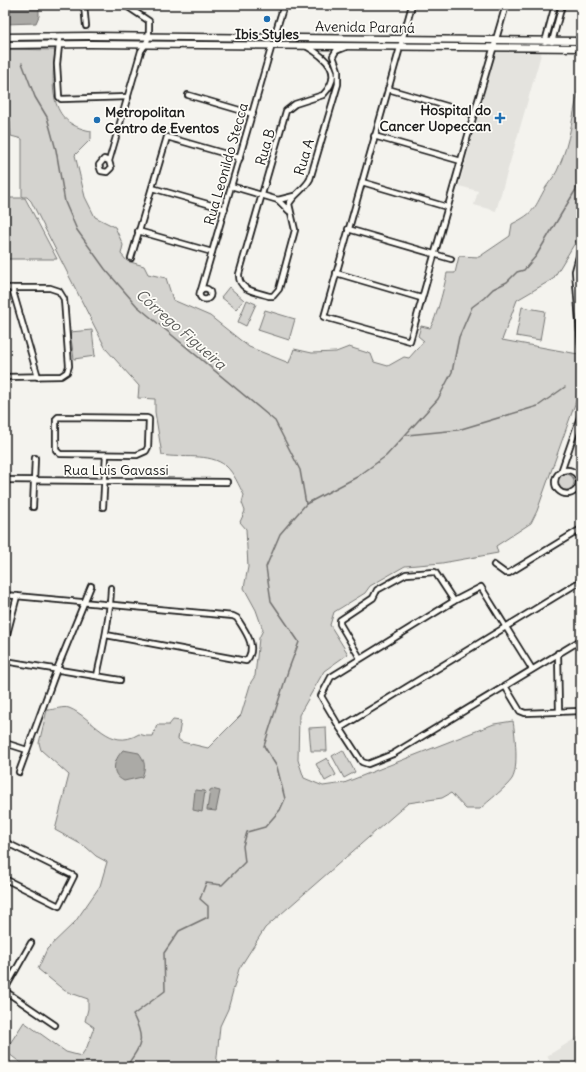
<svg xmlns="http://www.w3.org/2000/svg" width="586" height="1072" font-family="Delius,sans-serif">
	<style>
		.built { fill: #e4e3de }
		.green { fill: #d4d3cf; stroke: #787876 }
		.water { fill: #abaaa6; stroke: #72716f }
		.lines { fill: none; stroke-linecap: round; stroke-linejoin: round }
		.stream { stroke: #72716f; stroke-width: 1.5 }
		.minor-casing { stroke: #1c1c1c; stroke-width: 8 }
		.major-casing { stroke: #1c1c1c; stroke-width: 9 }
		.minor { stroke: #fdfcf7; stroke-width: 4.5 }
		.major { stroke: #fdfcf7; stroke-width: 6 }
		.poi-dot { fill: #1f6fb2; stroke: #fdfcf7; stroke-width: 1.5 }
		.labels { text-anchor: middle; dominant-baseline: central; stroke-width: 3.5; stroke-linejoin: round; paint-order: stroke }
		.street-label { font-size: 14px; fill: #1c1c1c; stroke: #fdfcf7 }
		.poi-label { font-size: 14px; font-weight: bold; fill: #1c1c1c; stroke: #fdfcf7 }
		.water-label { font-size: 15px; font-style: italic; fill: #5c5c5a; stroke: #fdfcf7 }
	</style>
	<rect width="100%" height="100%" fill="#f4f3ee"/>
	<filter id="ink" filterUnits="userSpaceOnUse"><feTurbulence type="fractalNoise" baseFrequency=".025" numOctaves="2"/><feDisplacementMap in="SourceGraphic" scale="8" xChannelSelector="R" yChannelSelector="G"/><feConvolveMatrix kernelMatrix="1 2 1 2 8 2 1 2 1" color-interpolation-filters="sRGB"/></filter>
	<g filter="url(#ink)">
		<g class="built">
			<polygon points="496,50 542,51 496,211 474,205 478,191 459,186"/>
			<polygon points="581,1035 581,1067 553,1067 547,1056"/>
		</g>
		<g class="green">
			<polygon points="153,39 270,41 271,42 153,42"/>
			<polygon points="281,41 399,42 399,44 281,43"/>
			<path d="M5 49 55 50C52 85 47 123 91 131V139L75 155 85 197 95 217 115 227 123 245 121 254 127 261 144 266 148 274 166 278 173 300 210 316 249 347 289 363 294 349 312 353 336 352 349 347 371 354 374 362 388 366 404 357 409 358 424 341 418 336 421 326 430 328C436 320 445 284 447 273H455L459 256 479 257 510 236 512 224C536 212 534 208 546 187 550 181 554 177 557 171 571 142 573 110 581 79V233L553 279 517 300 502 340 578 354 581 358V387L537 511 531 523 496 546 498 553 442 563 405 566 370 586 365 593 334 612 330 625 348 654 324 671 299 715 298 760 304 778 323 786 344 783 494 724 513 721C515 734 519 768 512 779 507 787 488 801 480 809H466L451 793 442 798 408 803 265 928 239 969 228 1009 220 1026 216 1067H23L21 1063 5 1051 24 1022 66 1052 81 1056 87 1047 94 1027 85 1021 88 1009V999L65 991 38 969 47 949 75 922 100 886 107 862 96 856 86 847 55 830 69 775 41 750 39 743 47 710C54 710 63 706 69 708 94 718 109 752 139 734L146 736H153L157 725H169L173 720 181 721 178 739 182 742 208 748 241 715 251 682 255 676 259 638 263 630 256 610 244 588 248 567 246 529 240 522 245 511 242 503 244 495C239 486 234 473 226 466 209 452 182 459 162 455L155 412V399L138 398 139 386 106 349 31 201 27 197H22V139L11 136 10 121 5 113V102L7 101Z"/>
			<polygon points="5,198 25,198 57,259 5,259"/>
			<polygon points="229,287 244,300 236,309 221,297"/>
			<polygon points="247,300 256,304 246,326 238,322"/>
			<polygon points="522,307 545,311 540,340 516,336"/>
			<polygon points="265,310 295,319 289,340 258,330"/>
			<polygon points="92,330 95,356 74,359 70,332"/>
			<circle cx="566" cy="482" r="8"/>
			<polygon points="326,727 327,751 311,751 309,728"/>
			<polygon points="343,750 355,772 344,778 332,756"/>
			<polygon points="327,758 336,775 325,781 316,764"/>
		</g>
		<g class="water">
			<polygon points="5,5 39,5 39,16 36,23 5,24"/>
			<path d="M123 750 139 753C145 761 146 767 142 777L124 781C110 774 113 761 123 750Z"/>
			<polygon points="212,789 220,791 216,811 207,810 210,790"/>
			<polygon points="195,790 205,791 202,812 193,810"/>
		</g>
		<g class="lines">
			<g class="stream">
				<path d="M22 63 35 97 47 117 56 150 65 202 77 230 105 269 137 306 275 421 300 470 306 504 280 534 266 567 271 601 299 642 288 671 264 746 277 767 285 799 280 810 265 827 247 832 243 846 245 862 222 885 206 883 200 899 208 906V917L179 931 164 953 165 991 133 1015C146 1041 141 1045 126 1067"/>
				<polyline points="407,435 458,430 538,406 565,387"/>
				<polyline points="306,504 357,477 386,456 438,399 452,372 459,337 472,307 484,298 493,289 507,282 517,272 524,270 536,256 581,181"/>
			</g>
			<defs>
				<g id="minor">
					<polyline points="84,5 86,26"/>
					<polyline points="412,5 324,317 410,341 474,114 506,5"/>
					<polyline points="60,36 57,64 59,97 61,99 128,97"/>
					<polyline points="274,37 284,5"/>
					<polyline points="545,42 555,5"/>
					<polyline points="552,42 562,5"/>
					<path d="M306 46C327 58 344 73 323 95L295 104 286 111 239 274C238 291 257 292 269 296H273L279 289 295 230 289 204C294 194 305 189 310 179L338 84V70L333 56 336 51 346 47"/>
					<polyline points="388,89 474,114"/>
					<polyline points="188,95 253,114"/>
					<polyline points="5,134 6,134"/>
					<polyline points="374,136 461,161"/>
					<path d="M109 161 104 159 99 165 101 171 107 172 111 168 109 161 141 51C150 39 149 35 149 21L125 5"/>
					<polyline points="362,182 447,207"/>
					<polyline points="231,186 278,200 289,211"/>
					<polyline points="152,188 225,209"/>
					<polyline points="278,200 294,196"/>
					<polyline points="348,229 451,259"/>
					<polyline points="138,231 212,252"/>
					<polyline points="581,249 575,271 581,346"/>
					<polyline points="131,258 167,137 240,158"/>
					<polyline points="336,273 421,298"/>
					<polyline points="5,288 50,288 59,291 64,299 69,366 67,372 61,376 5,377"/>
					<polyline points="12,288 38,377"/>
					<circle cx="205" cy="294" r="5.5"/>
					<polyline points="201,290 272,45"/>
					<polygon points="58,417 147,418 149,419 148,447 146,451 137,455 60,454 56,450 56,419"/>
					<circle cx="567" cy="482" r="12"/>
					<polyline points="561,472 581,414"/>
					<polyline points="5,480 227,482"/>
					<polyline points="33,507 35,458"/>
					<polyline points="103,507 106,455"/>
					<polyline points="494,565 505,573 509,573 581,529"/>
					<polyline points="581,581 340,728 362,762 368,764 393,754 581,640"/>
					<path d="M5 595 233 616 237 618C244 630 259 647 246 661L106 635"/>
					<polyline points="5,642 17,596"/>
					<polyline points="558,653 559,712"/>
					<polyline points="360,658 340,624 340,620 373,598 377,590 406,574 435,572 454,601"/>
					<polyline points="5,661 120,680"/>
					<path d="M97 676C103 647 110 618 111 588"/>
					<polyline points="505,686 520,711 525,713 581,711"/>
					<polyline points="340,728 321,696 331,677 454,601 481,587 532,669"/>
					<polyline points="5,743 27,750"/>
					<polyline points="19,772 57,669 91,586"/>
					<polyline points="5,842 74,876 59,906 5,879"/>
					<polyline points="5,989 31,943"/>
					<polyline points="5,991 55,1025"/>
				</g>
				<g id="major">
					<polyline points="5,37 90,36 581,41"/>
					<polyline points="5,45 90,44 581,48"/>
				</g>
			</defs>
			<use href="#minor" class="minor-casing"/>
			<use href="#major" class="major-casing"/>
			<use href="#minor" class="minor"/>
			<use href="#major" class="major"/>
		</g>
	</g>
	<g class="poi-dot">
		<circle cx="267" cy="19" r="4"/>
		<path d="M498 112h4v4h4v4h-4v4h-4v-4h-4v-4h4z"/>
		<circle cx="97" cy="120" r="4"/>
	</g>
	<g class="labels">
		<g class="street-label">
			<text transform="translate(365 27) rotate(1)">Avenida Paraná</text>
			<text transform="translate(265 147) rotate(-74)">Rua B</text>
			<text transform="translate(304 157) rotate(-73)">Rua A</text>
			<text transform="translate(226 164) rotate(-74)">Rua Leonildo Stecca</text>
			<text x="116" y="470">Rua Luis Gavassi</text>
		</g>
		<g class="poi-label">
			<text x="267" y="34">Ibis Styles</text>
			<text x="491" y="110" text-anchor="end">Hospital do<tspan x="491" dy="16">Cancer Uopeccan</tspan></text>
			<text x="105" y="112" text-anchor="start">Metropolitan<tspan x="105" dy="16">Centro de Eventos</tspan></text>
		</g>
		<g class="water-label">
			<text transform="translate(181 329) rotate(41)">Córrego Figueira</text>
		</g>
	</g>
	<rect width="586" height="1072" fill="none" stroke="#fdfcf7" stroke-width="20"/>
	<rect x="10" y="10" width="566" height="1052" fill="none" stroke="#1c1c1c" stroke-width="1.5" filter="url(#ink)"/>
</svg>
